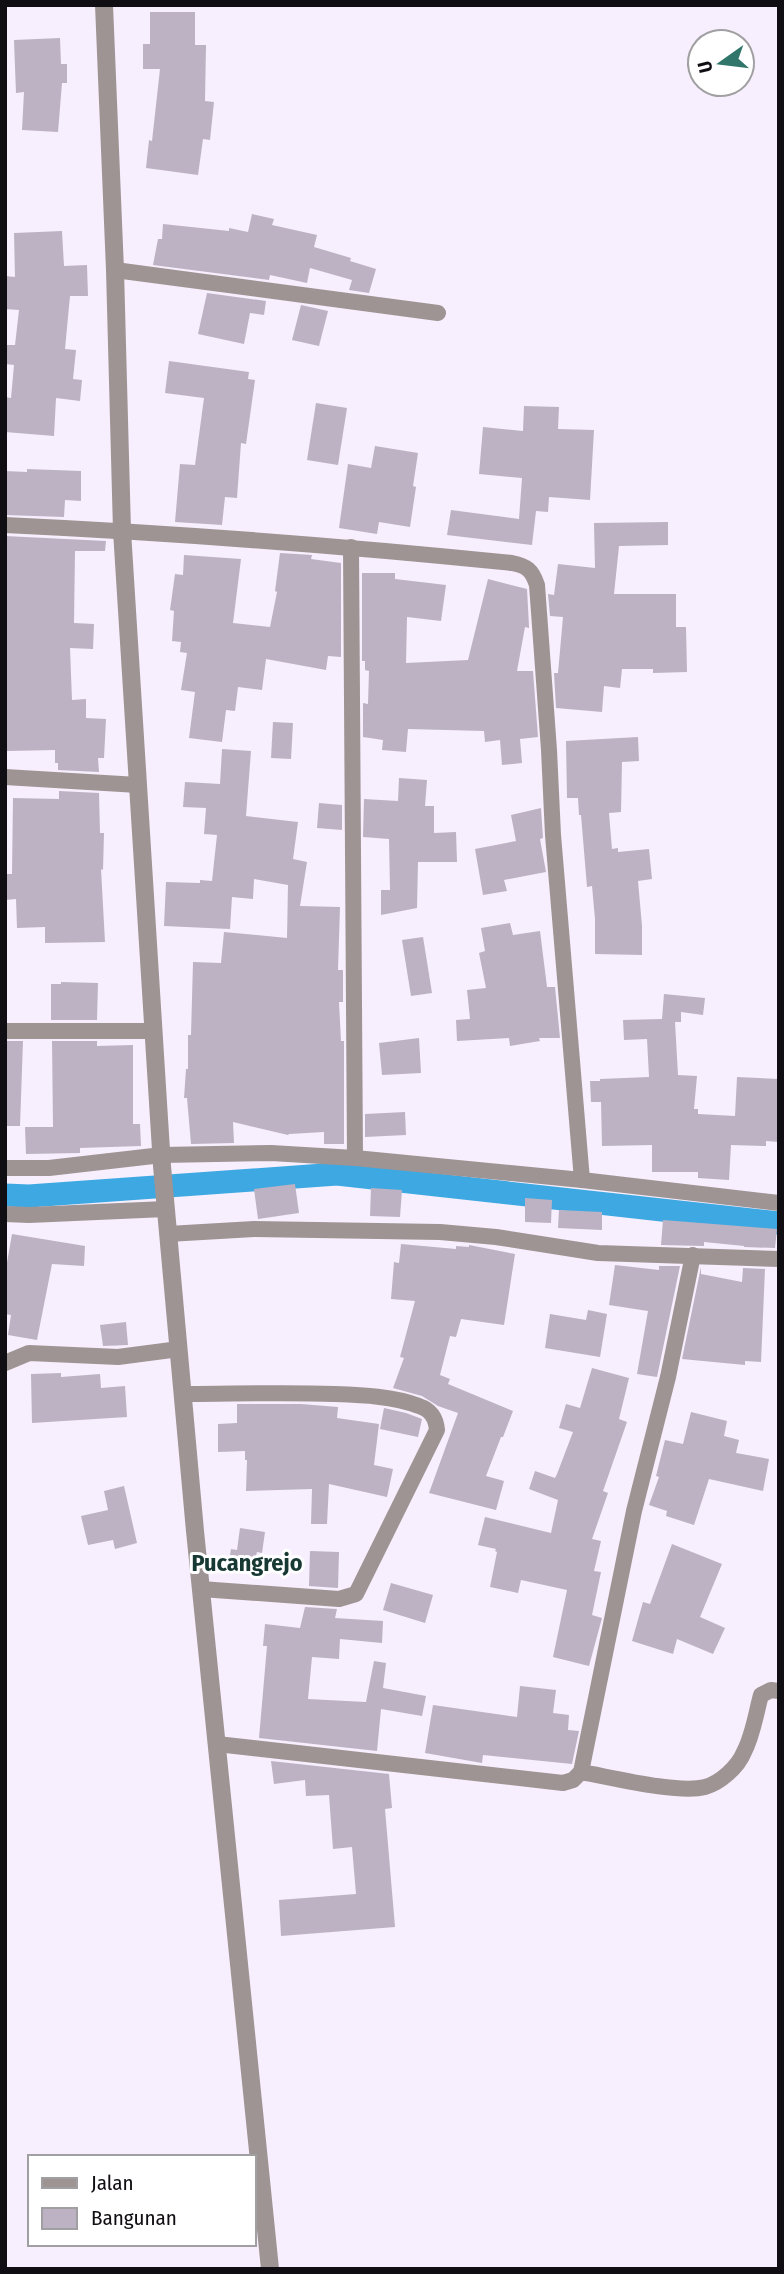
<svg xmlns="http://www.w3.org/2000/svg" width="784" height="2274" font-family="'Fira Sans Condensed',sans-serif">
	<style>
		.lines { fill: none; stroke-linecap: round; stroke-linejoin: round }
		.canal { stroke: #3ea8e2; stroke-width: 23 }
		.building { fill: #bcb2c3 }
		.minor { stroke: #9f9494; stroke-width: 16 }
		.tertiary { stroke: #9f9494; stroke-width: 18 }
		.labels { text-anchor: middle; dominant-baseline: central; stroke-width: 6; stroke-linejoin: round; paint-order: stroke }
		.quarter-label { font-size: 24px; font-weight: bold; fill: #183933; stroke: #fff }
	</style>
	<rect width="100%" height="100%" fill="#f7effd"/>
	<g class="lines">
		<polyline class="canal" points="5,1195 29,1196 337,1174 779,1223"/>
	</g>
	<g class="building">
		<polygon points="150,12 195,12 195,45 206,45 205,101 214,102 210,140 203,139 198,175 146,168 149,140 152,141 160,69 143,69 143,44 150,44"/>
		<polygon points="60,38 61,64 67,64 67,83 62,83 58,132 22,130 24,92 16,93 14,40"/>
		<polygon points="252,214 274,219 272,225 317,235 314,247 351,258 350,261 376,269 369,293 349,290 352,280 310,268 307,283 270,275 269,280 153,265 158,239 162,239 163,224 229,231 229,228 248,232"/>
		<polygon points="62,231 64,266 87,265 88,296 70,296 65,349 76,350 73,379 82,380 80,401 56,398 54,436 5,432 5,397 11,398 14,365 5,364 5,345 15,345 19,310 5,309 5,276 15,277 14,233"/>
		<polygon points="207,293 266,301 264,315 250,313 244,344 198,334"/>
		<polygon points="301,305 328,311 319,346 292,340"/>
		<polygon points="169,361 249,372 248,379 255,380 246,444 241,443 237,498 225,497 222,525 175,522 180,464 195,465 204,398 165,393"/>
		<polygon points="316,403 347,408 338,465 307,460"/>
		<polygon points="524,406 559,407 558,429 594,430 590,500 549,497 548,512 536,511 532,545 447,535 451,510 519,519 522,478 479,474 483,427 523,431"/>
		<polygon points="375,446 418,453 413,486 416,487 410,527 379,522 377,534 339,528 348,464 371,468"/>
		<polygon points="27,469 81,471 81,501 65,500 64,517 5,515 5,471 27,472"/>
		<polygon points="668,522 668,545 619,546 614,594 676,594 676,627 686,627 687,672 653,673 653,669 622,669 620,688 604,686 602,712 556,708 554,673 558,673 563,617 550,616 548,594 554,595 558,564 595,568 594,523"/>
		<polygon points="5,536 106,541 105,551 75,551 74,623 94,624 93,649 70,648 72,700 86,699 86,718 106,719 104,758 98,758 99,772 58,770 58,763 55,763 55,750 7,751"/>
		<polygon points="280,553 312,555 311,559 341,563 341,657 328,656 326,670 266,659 262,690 238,687 235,711 226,710 222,742 189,738 195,692 181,690 187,653 180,652 181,642 172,641 174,611 170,610 175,574 183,575 184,555 241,559 233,623 270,627 277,592 275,591"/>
		<polygon points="362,573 395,573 395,579 446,585 441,621 407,617 406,663 468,660 488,579 527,589 529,626 529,628 525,627 517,671 533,671 538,737 520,739 522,763 502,765 500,740 485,742 484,731 408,729 406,752 382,750 383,740 363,737 363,703 368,704 369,671 365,670 365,661 362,661"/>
		<polygon points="273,722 293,723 291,759 271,758"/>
		<polygon points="638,737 639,761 622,762 621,812 609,813 612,849 618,848 618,852 649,849 652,879 638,881 642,926 642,955 595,954 595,919 592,886 587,887 581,815 579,815 578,798 567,798 566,741"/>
		<polygon points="222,749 251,751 246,816 298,822 293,859 307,862 300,906 340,907 338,970 343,970 343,1002 339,1002 341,1041 344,1041 344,1144 324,1144 324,1132 289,1134 288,1135 233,1122 234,1143 191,1144 187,1098 184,1098 186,1069 188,1069 188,1035 191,1035 193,962 221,963 224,932 287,938 288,885 254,879 253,899 232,897 230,929 164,926 166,882 200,883 200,880 212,881 217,835 204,834 206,808 183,807 185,782 220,784"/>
		<polygon points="399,778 427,780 425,806 434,806 434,833 456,832 457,862 418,862 417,908 381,915 381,890 390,890 389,839 363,837 364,799 398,801"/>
		<polygon points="59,791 99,793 100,833 104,833 103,870 101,869 105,942 45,943 45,927 17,928 16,899 5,900 5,874 12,874 13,798 59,799"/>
		<polygon points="319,803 342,805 342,830 317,828"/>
		<polygon points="541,808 543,838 540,839 546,872 504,880 507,891 483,895 475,849 516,841 511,815"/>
		<polygon points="510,923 513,935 540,931 547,987 555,987 560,1038 539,1038 540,1041 510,1046 509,1038 457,1041 456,1020 470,1019 467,990 486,988 479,953 485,951 481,928"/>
		<polygon points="423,937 432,993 411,996 402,940"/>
		<polygon points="61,982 98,983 97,1020 51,1020 51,984 61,984"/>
		<polygon points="664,994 705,998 703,1015 681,1012 681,1022 675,1022 678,1075 697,1076 694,1109 698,1109 698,1114 735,1116 737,1077 779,1079 779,1142 766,1141 766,1146 731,1145 729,1180 698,1178 698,1172 652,1172 652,1145 602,1146 601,1102 591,1102 590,1081 600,1081 600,1079 649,1077 647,1039 624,1040 623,1020 662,1019"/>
		<polygon points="419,1038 421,1073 382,1075 379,1043"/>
		<polygon points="5,1041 23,1041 20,1126 5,1126"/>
		<polygon points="52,1041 97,1041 97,1046 133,1045 133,1124 140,1124 141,1146 80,1148 80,1153 26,1154 25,1127 53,1127"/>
		<polygon points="405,1112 406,1135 365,1137 365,1114"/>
		<polygon points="295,1184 299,1213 258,1219 254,1189"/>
		<polygon points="371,1188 402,1190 400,1217 370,1216"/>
		<polygon points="525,1198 552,1200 551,1223 525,1222"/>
		<polygon points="559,1210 602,1212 602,1230 558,1228"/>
		<polygon points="663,1220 777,1229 775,1248 744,1247 744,1246 704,1242 704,1246 661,1245"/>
		<polygon points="12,1234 85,1246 84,1266 52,1264 37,1340 8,1335 11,1315 5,1314 5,1274"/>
		<polygon points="401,1244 456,1249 456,1246 469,1247 469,1245 515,1254 504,1325 461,1319 456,1337 450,1336 440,1375 450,1379 448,1384 513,1411 503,1437 501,1437 486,1476 504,1481 496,1510 429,1493 458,1413 438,1406 422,1396 393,1388 404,1358 400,1357 415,1301 391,1299 394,1262 399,1263"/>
		<polygon points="615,1265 659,1270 659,1266 680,1266 657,1377 637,1374 648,1311 609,1305"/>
		<polygon points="701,1267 701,1274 742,1282 743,1268 765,1269 761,1362 745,1361 745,1365 682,1359"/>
		<polygon points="588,1310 607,1314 600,1357 545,1348 550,1314 586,1320"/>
		<polygon points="126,1322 128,1345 103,1346 100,1325"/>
		<polygon points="592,1368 629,1378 619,1419 627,1422 603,1491 608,1493 592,1539 601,1541 594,1571 601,1572 592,1615 602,1618 589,1666 553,1657 567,1590 521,1580 518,1593 490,1587 497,1552 495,1551 496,1549 478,1545 485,1517 551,1533 558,1500 529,1489 535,1471 555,1478 557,1474 573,1432 559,1428 566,1404 580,1408"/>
		<polygon points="61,1373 61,1377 100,1374 101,1388 125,1386 127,1417 32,1423 31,1374"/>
		<polygon points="237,1404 301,1404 338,1407 337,1418 379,1424 374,1465 393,1469 387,1497 329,1484 327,1524 311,1524 312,1489 246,1491 247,1460 245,1460 245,1451 218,1452 218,1424 237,1423"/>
		<polygon points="384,1408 406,1413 422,1419 418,1437 380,1429"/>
		<polygon points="691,1412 727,1421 724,1436 739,1440 736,1453 769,1459 763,1491 709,1479 694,1525 666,1516 667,1511 649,1505 659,1477 656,1476 665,1440 683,1444"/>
		<polygon points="124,1486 137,1543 115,1549 113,1540 88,1545 81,1516 108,1510 104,1491"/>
		<polygon points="240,1528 265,1532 262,1553 257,1552 252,1571 228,1567 231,1549 237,1550"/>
		<polygon points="672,1544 722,1564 700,1617 725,1628 713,1654 677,1639 673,1654 632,1641 643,1602 650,1604"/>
		<polygon points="310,1551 339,1552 338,1588 309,1586"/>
		<polygon points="391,1583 433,1595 425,1623 383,1610"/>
		<polygon points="305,1607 337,1609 335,1618 383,1621 382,1643 340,1639 339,1659 312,1657 308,1699 366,1702 374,1661 386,1663 383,1688 426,1696 422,1716 381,1709 377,1751 259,1738 267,1646 263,1646 265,1624 300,1628"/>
		<polygon points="520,1686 556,1690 553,1713 569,1715 568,1730 579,1731 572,1764 483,1755 482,1763 425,1753 433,1705 517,1717"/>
		<polygon points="271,1761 389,1774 392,1808 385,1809 395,1927 281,1936 279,1900 356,1894 352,1847 333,1849 329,1795 306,1796 305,1780 274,1784"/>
	</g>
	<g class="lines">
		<g class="minor">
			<polyline points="115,270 438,313"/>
			<path d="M5 525C175 533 344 546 512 563 527 566 532 570 537 585L549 750 553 835 582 1180"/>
			<polyline points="351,547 355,1158"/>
			<polyline points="5,777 138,785"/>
			<polyline points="5,1031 154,1031"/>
			<polyline points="5,1168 49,1168 162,1155 271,1153 355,1158 582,1180 779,1203"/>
			<polyline points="5,1214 29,1215 166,1209"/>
			<polyline points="168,1234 254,1229 440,1232 496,1237 598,1253 779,1259"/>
			<polyline points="5,1363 29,1353 118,1357 179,1349"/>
			<path d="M183 1394C233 1394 284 1392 334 1394 362 1395 393 1396 419 1406 431 1410 436 1418 437 1430L356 1594 339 1599 201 1589"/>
			<polyline points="217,1744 563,1783 573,1780 581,1772 634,1511 668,1377 693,1255"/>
			<path d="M581 1772C610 1777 678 1794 705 1787 720 1783 738 1767 744 1752 753 1735 756 1713 761 1695L771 1690 779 1691"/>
		</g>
		<polyline class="tertiary" points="104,5 115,270 122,531 162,1166 195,1531 270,2269"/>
	</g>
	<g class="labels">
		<g class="quarter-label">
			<text x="247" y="1563">Pucangrejo</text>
		</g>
	</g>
	<rect width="784" height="2274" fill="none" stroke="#110e13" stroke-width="14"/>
	<rect x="28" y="2155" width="228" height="91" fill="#ffffff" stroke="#a09fa1" stroke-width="2"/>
	<rect x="42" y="2178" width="35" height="10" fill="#9f9494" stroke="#a09fa1" stroke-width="2"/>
	<text x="91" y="2190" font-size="21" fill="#110e13">Jalan</text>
	<rect x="42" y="2208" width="35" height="21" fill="#bcb2c3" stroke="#a09fa1" stroke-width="2"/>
	<text x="91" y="2225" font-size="21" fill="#110e13">Bangunan</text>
	<g transform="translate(721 63) rotate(256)"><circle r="33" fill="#ffffff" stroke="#a09fa1" stroke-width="2"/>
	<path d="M0-5L12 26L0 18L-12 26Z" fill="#31766b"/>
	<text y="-10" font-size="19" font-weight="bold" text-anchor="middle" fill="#110e13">U</text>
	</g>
</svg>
